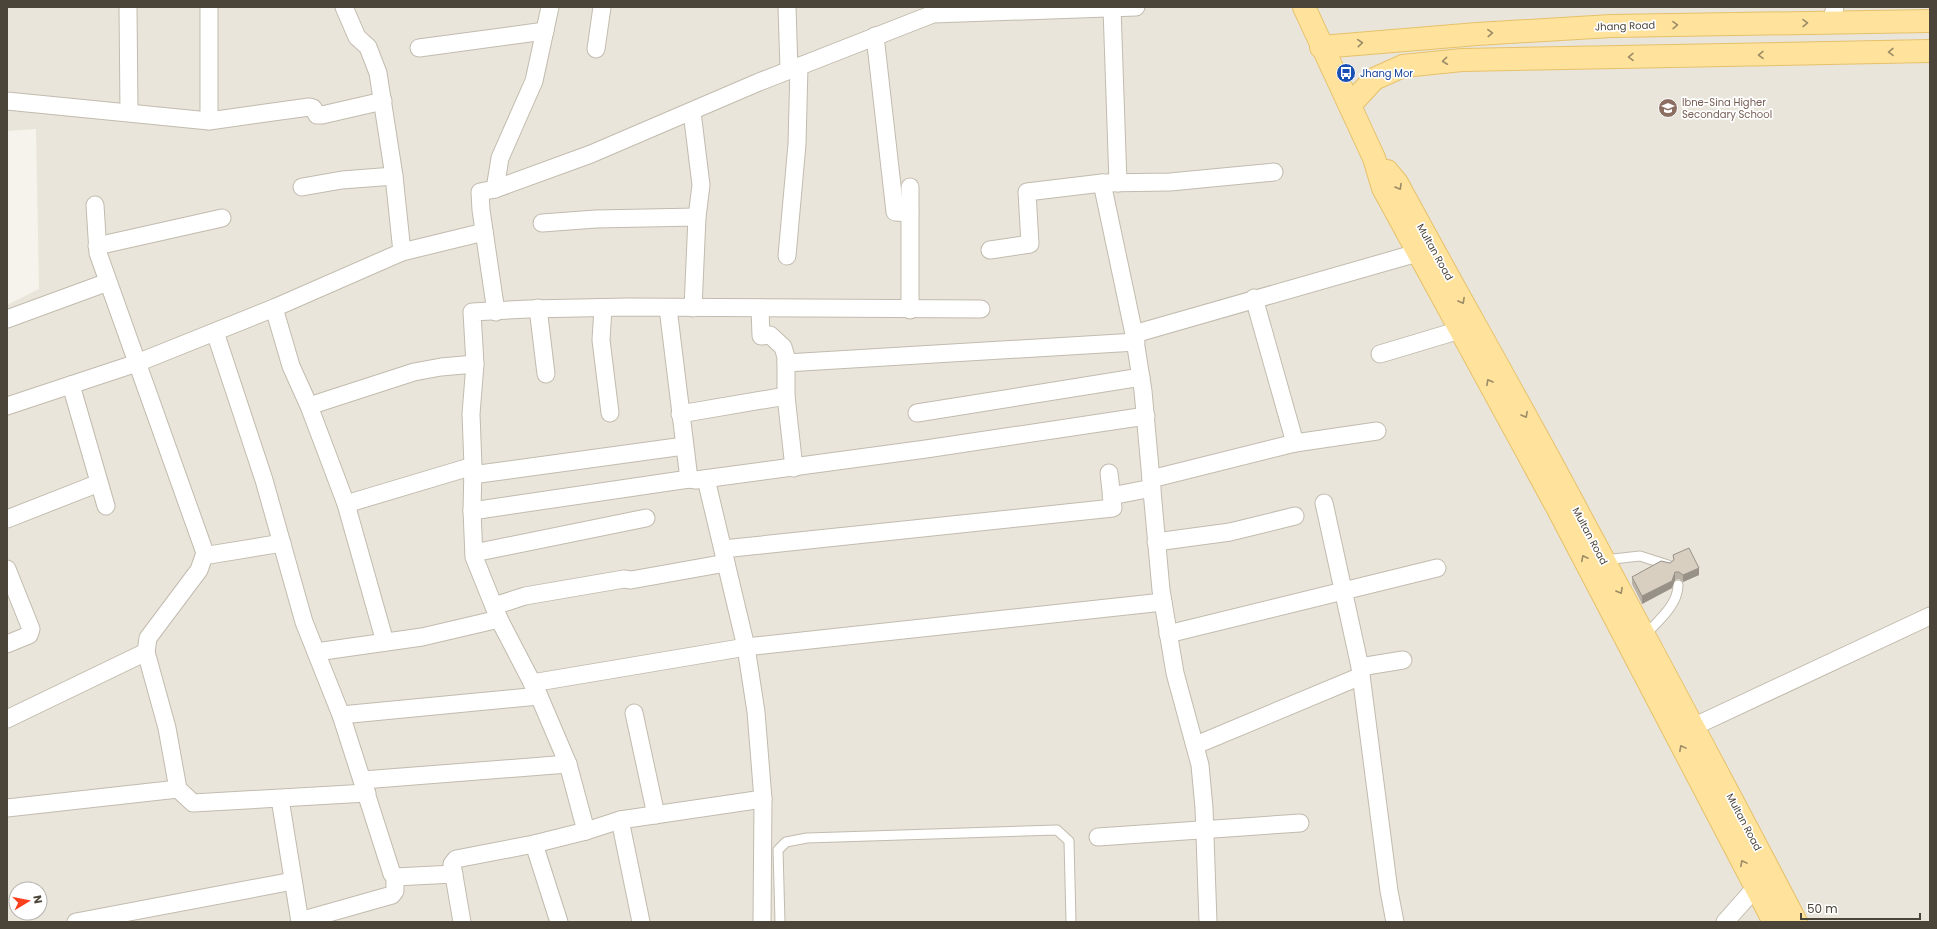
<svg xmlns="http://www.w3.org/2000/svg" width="1937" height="929" font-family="Poppins,sans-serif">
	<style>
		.residential { fill: #eae5da; fill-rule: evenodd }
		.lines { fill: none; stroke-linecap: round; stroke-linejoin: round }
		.service-casing { stroke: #c2bbae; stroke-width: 11 }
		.minor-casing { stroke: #c2bbae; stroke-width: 19 }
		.primary-casing { stroke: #e6c16a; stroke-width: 24 }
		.service { stroke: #fff; stroke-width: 9 }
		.minor { stroke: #fff; stroke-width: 17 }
		.primary { stroke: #ffe39c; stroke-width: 22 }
		.wall { fill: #bab2a6 }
		.shaded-wall { fill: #979187 }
		.building { fill: #d8cfc1; stroke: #979187 }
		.oneway { stroke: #9c8c66 }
		.labels { text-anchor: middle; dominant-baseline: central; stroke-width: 3.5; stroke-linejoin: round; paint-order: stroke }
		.street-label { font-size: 10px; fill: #4b4439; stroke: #fff }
		.transit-label { font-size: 10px; fill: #164399; stroke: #fff; text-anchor: start }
		.education-label { font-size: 10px; fill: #785e54; stroke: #fff; text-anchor: start }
	</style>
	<rect width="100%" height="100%" fill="#f6f3ec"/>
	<path class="residential" d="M7 7H1930V922H7V305L39 289 36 129 7 131ZM16 889H40V913H16Z"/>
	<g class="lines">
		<defs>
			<g id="service">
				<polyline points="1604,560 1640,556 1668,565"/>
				<path d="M1645 635C1658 621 1678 605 1678 585"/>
				<polyline points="780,922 778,850 786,842 807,838 1057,830 1069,841 1071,922"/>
			</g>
			<g id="minor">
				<polyline points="128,7 129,112"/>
				<polyline points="209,7 209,121"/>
				<polyline points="344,7 357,37 368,47 378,73 394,176 402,252"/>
				<polyline points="787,7 789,70"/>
				<polyline points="1112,8 1118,183"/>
				<polyline points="1831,23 1835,7"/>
				<polyline points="875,36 895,212 910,213"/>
				<polyline points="419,48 545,31"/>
				<polyline points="596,49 602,7"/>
				<polyline points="7,101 209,121 309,107 313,108 317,115 322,115 383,101"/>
				<polyline points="692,112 701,185 697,217 693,308"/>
				<polyline points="1102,183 1134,334 1143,391 1161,590 1175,673 1200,765 1204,808 1208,922"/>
				<polyline points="302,187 342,180 394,176"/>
				<polyline points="495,189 500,158 534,81 550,7"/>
				<polyline points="95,205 98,253 205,553 209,555 282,543"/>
				<polyline points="542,223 596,219 697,217"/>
				<polyline points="97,246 222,218"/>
				<polyline points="990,250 1030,244 1027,192 1102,183 1170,182 1274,172"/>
				<polyline points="787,256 797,144 799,66"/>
				<polyline points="1254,298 1295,443"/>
				<polyline points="274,308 291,366 309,406 346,504 385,642"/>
				<polyline points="538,308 546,374"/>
				<polyline points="603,308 601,340 610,413"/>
				<polyline points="668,308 689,479"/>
				<polyline points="760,308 761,336 770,335 783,347 786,357 786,396 794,468"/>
				<polyline points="910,310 910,187"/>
				<polyline points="496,312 481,210 480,192 495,189 591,154 759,82 933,14 1136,7"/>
				<polyline points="7,319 108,282"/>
				<polyline points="215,332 264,480 304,622 341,715 392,874 395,877 454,874"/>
				<polyline points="1134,334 1417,253"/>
				<polyline points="1380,354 1460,330"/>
				<polyline points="786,363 1136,342"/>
				<polyline points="71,385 106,506"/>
				<polyline points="7,406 137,363 274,308 402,252 484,232"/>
				<polyline points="309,406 414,372 441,367 475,364"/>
				<polyline points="917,413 1141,377"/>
				<polyline points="680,414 786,396"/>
				<polyline points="472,475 684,446"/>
				<polyline points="706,479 746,647 756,712 763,799 762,922"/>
				<polyline points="1151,479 1295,443 1377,431"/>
				<polyline points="1111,496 1152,488"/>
				<polyline points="1324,503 1360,667 1389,891 1395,922"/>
				<polyline points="346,504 473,466"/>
				<polyline points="472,511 689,479 696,480 926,449 1146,416"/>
				<polyline points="7,519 99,483"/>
				<polyline points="1156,542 1230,532 1295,516"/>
				<polyline points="723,549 1113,508 1109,473"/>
				<polyline points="205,553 199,570 148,638 146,652 167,728 178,789 193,803 367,793"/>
				<polyline points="474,553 646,518"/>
				<polyline points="7,569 31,629 29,635 7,644"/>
				<polyline points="494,606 525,596 624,579 631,580 726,563"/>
				<polyline points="1168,634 1437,568"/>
				<polyline points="316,652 422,637 499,619"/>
				<polyline points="1360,667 1403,660"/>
				<polyline points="532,683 746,647 1163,602"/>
				<polyline points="634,713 656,815"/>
				<polyline points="341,715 539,696"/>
				<polyline points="7,719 146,652"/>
				<polyline points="1695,726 1930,616"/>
				<polyline points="1196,745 1361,676"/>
				<polyline points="363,780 568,764"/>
				<polyline points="280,799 300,922"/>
				<polyline points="7,808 178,789"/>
				<polyline points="620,820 641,922"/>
				<polyline points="586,831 568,764 539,696 499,619 474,557 472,511 473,466 471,414 475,364 472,312 529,309 628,307 981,309"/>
				<polyline points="1098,837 1300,823"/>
				<polyline points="534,844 559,922"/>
				<polyline points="300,921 392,895 395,891 395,877"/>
				<polyline points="76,922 293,881"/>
				<polyline points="462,922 452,864 456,859 534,844 586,831 620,820 763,799"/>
				<polyline points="1725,922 1756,887"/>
			</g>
			<g id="primary">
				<polyline points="1304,7 1374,158 1383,188 1558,509 1774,922"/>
				<polyline points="1321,47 1477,34 1611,26 1930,21"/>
				<polyline points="1350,105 1374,79 1403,66 1462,60 1930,51"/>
				<path d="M1387 171 1397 183C1454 289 1515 394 1572 501 1647 641 1723 781 1796 922"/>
			</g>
		</defs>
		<use href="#service" class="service-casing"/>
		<use href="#minor" class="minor-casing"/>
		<use href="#primary" class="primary-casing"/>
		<use href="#service" class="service"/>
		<use href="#minor" class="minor"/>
		<use href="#primary" class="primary"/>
	</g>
	<polygon class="wall" points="1661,561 1699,575 1683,582 1679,579 1675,580 1672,588 1642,604 1632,584 1632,577"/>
	<g class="shaded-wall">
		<polygon points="1699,568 1699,575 1683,582 1683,575"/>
		<polygon points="1675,572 1675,580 1672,588 1642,604 1642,596"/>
	</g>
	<polygon class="building" points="1689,548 1699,568 1683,575 1679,572 1675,572 1672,581 1642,596 1632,577 1661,561 1670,563 1674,560 1673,555"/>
	<defs><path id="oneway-chevron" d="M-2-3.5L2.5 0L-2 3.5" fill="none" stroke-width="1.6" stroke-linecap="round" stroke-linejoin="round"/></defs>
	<g class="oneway">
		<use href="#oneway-chevron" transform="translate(1805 23) rotate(-1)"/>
		<use href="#oneway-chevron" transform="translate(1675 25) rotate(-1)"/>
		<use href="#oneway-chevron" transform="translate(1490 33) rotate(-3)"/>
		<use href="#oneway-chevron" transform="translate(1360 43) rotate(-5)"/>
		<use href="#oneway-chevron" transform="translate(1891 52) rotate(179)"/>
		<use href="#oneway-chevron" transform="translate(1761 55) rotate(179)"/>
		<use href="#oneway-chevron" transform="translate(1631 57) rotate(179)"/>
		<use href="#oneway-chevron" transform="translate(1445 61) rotate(174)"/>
		<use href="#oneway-chevron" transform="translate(1399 187) rotate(60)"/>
		<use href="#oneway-chevron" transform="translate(1462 301) rotate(61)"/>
		<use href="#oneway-chevron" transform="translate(1489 382) rotate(-119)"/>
		<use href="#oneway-chevron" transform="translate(1525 415) rotate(61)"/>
		<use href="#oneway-chevron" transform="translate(1584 558) rotate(-117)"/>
		<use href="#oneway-chevron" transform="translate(1620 591) rotate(61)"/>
		<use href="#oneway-chevron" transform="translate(1682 748) rotate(-118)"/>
		<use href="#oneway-chevron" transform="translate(1743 863) rotate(-118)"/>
	</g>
	<defs>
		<symbol id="bus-disc" viewBox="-11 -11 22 22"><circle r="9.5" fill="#1a4fb4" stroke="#fff"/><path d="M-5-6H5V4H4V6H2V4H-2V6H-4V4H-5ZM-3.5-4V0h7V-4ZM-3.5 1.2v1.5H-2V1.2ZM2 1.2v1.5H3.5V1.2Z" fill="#fff"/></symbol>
		<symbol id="school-disc" viewBox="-11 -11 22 22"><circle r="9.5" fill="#8d6e63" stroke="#fff"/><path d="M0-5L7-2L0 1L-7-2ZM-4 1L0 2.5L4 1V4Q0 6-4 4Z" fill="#fff"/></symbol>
	</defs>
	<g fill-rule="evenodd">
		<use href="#bus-disc" x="1335" y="62" width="22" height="22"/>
		<use href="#school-disc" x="1657" y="97" width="22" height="22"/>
	</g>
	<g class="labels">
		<g class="street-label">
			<text transform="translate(1625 26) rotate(-2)">Jhang Road</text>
			<text transform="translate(1435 252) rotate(61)">Multan Road</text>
			<text transform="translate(1590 536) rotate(62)">Multan Road</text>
			<text transform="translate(1744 822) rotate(62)">Multan Road</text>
		</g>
		<g class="transit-label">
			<text x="1360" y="73">Jhang Mor</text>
		</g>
		<g class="education-label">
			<text x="1682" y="102">Ibne-Sina Higher<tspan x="1682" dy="12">Secondary School</tspan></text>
		</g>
	</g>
	<rect width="1937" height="929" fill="none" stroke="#4b4439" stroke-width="16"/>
	<g transform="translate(28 901) rotate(80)"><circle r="19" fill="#ffffff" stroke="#b7b4b0"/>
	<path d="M0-3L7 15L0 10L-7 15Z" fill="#fc3f1d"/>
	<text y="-6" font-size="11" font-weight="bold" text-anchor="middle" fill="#4b4439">N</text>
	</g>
	<path d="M1801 913v6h119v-6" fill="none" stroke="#4b4439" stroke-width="2"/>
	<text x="1807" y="913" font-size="12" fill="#4b4439" stroke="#ffffff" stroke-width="3" paint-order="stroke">50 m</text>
</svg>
